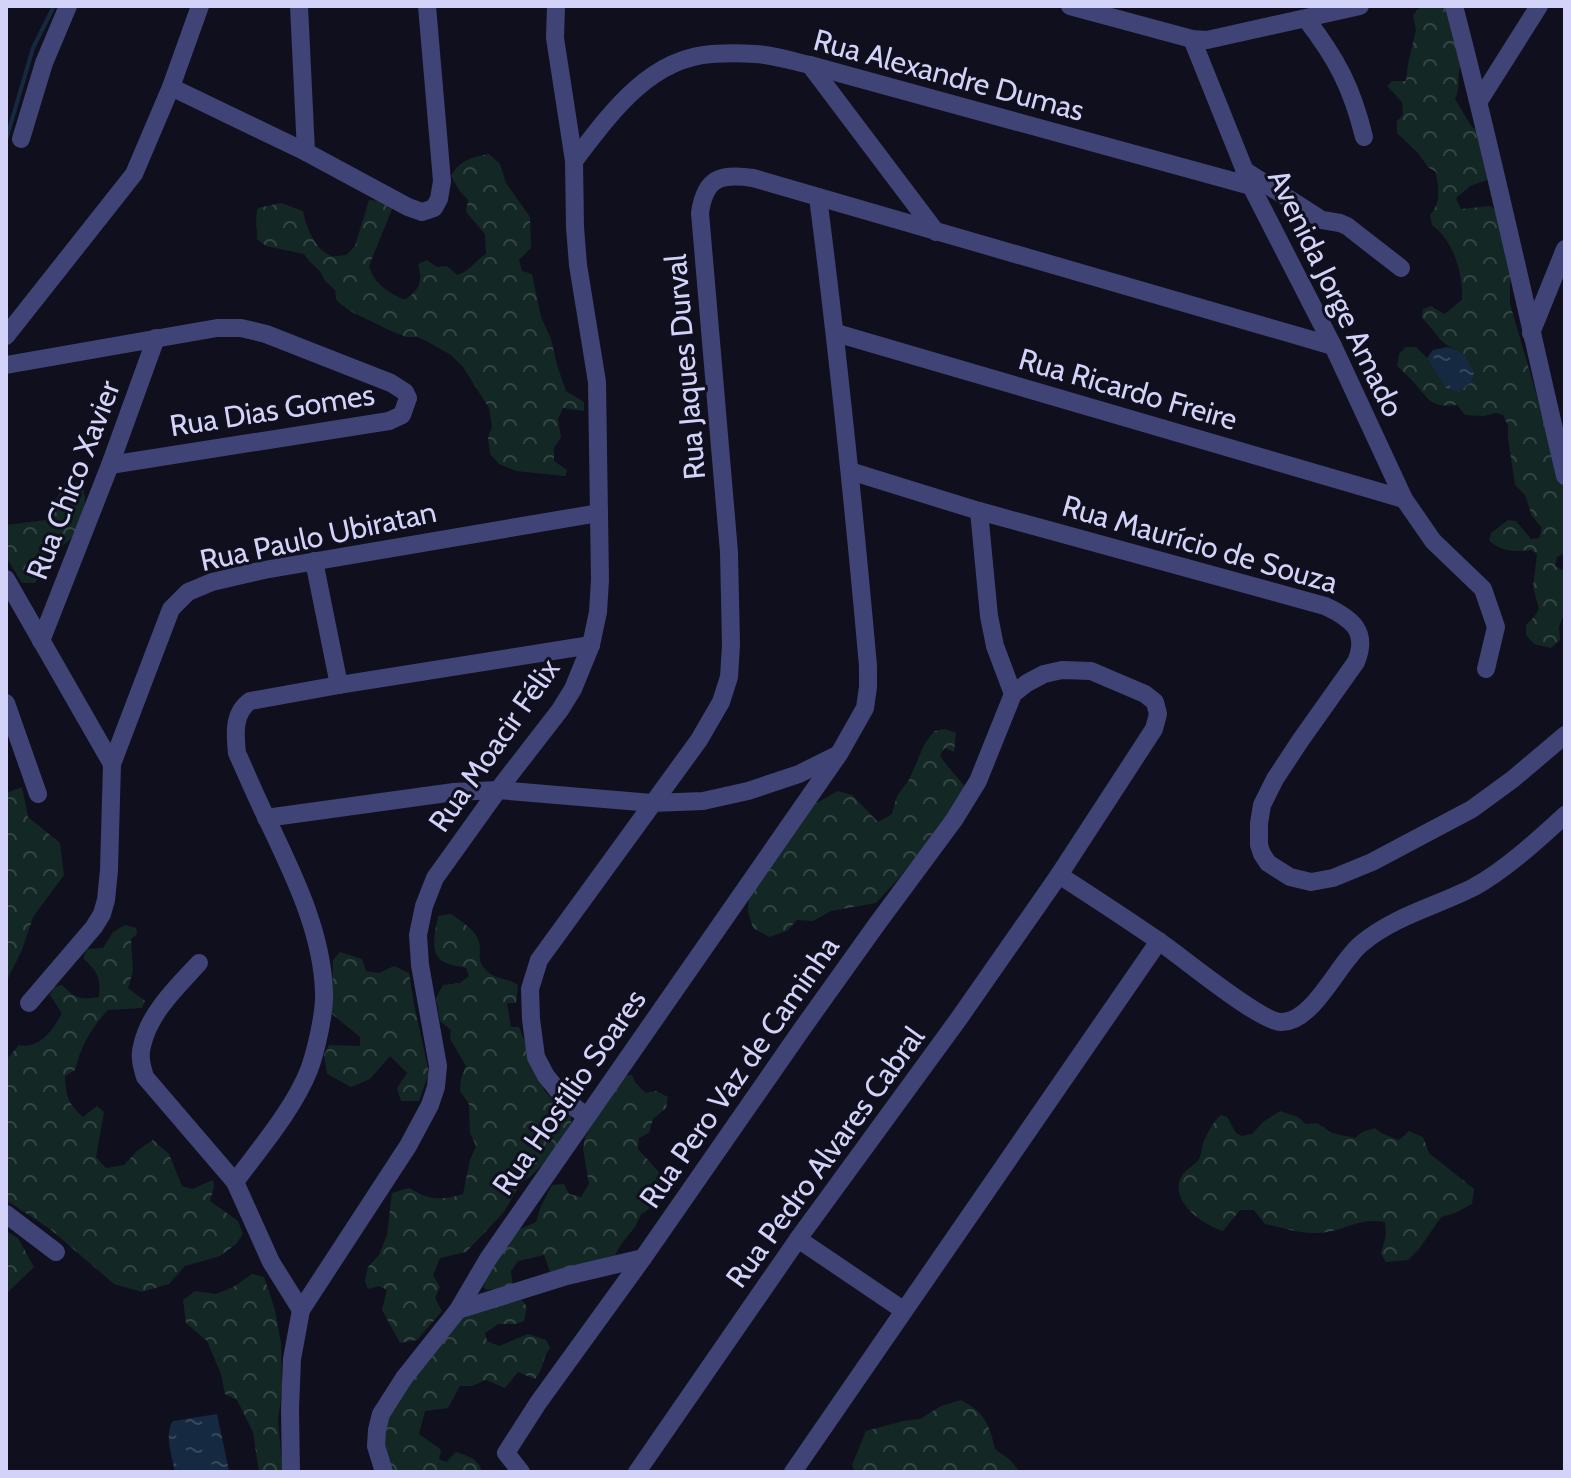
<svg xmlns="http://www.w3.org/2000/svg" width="1571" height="1478" font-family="Cabin,sans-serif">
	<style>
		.forest { fill: url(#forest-crowns) }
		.water { fill: url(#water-ripples) }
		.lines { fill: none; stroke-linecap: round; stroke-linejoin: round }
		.stream { stroke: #152a41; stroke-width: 4 }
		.minor { stroke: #404376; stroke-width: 18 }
		.labels { text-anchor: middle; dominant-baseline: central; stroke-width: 6; stroke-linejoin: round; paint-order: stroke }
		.street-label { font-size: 30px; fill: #d3d2f9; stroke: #100f1e }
	</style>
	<defs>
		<pattern id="forest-crowns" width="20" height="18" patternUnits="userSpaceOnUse" patternTransform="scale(2)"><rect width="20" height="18" fill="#132724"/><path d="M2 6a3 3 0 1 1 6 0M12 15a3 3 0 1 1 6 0" fill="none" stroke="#344545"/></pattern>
		<pattern id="water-ripples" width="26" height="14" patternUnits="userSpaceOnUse" patternTransform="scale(2)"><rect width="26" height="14" fill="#152a41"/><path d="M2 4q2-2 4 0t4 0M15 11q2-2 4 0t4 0" fill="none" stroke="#36485d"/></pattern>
	</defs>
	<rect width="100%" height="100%" fill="#100f1e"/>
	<g class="forest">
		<path d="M1421 6H1444L1450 15 1462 62C1455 77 1462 84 1455 99L1471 126 1479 132 1488 162 1487 180 1470 186 1456 198 1461 209 1490 206 1500 213 1510 271V304L1565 492V553L1557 557 1555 566 1562 570 1565 568V611L1559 627 1560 640 1551 648 1534 644 1526 635V625L1534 617 1539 609 1533 587 1537 554 1531 550C1516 552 1500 552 1489 540L1491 533 1508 520 1516 521 1531 539 1539 538 1542 528 1532 516 1525 495 1515 485 1508 438V426L1503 415 1496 413 1484 416 1465 415 1457 405C1433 407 1431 403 1417 386 1411 379 1404 372 1397 366L1399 354 1406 347H1416L1427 358 1439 377 1463 353C1437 343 1440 336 1422 318L1423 309 1431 306 1444 314 1462 300C1463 273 1454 241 1432 225L1430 215C1442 202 1438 188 1436 172L1428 167 1418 153 1397 133V121L1403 115 1402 102 1387 86 1392 81H1406L1408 64 1416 30 1413 15Z"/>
		<path d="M489 154 500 164 506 183 530 217 531 248 519 260 522 271 532 274 541 317 551 339 557 365 566 391 584 402V411L563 408 558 419 561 437 554 448V461L567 470 565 476 516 471 499 464 490 454 488 438 492 427 489 408 463 367 451 355 430 343 418 337H406L389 330 350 311 337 301 335 290 325 281 320 271 310 262 304 254 266 246 257 239C258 228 254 218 258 208L281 203 303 211C306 226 315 251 332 256 337 257 341 255 346 255L355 246 369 200 385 201 392 209 369 266C374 284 389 293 405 300 420 289 423 282 418 264L427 260 437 267 447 266 457 275C472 270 473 262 486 254L485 234 466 212 468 200 459 190 451 176C460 160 472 157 489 154Z"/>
		<path d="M81 482C83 488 85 495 85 501 85 521 70 550 49 550L45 558 46 568 35 583H22L6 557V525L46 520 64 484Z"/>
		<path d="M945 729 956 733 954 752 945 748 940 755C947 768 957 775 965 787L951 813 898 879 876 903 831 911 813 921 797 920 787 931 769 937 753 928 748 912 749 894 813 805 838 791 852 795 878 822 892 814 897 796 909 780 924 745 934 731Z"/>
		<polygon points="22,787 28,817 60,843 64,875 33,917 22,950 6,982 6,793"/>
		<path d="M451 914C461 921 476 930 479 942 482 955 475 961 488 972 497 980 509 978 518 985L516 1003H507L511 1027H519L544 1090 557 1104 571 1115V1123L550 1157 530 1177 521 1183 504 1212 466 1252 440 1258 433 1275 440 1287 435 1298 442 1311 417 1340 400 1343 382 1310 387 1290 379 1286 368 1289 365 1281 368 1267 379 1255 387 1235 392 1193 409 1188C429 1200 441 1201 463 1194L470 1160 476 1146 470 1133 469 1104 460 1091 461 1078 466 1066 450 1039 451 1030 440 1021 436 998 443 985 460 983 469 976 466 968C459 966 447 965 441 960 429 951 436 929 438 916Z"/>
		<path d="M125 925 136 928 137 934 131 939 133 971 128 988 145 1001 142 1008 108 1010C91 1028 81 1046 75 1070L65 1076C66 1096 68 1104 83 1117L97 1106 104 1112 96 1157 106 1168 124 1165 138 1150 153 1140 169 1154 182 1186 192 1189 213 1180 214 1187 210 1201 238 1221 243 1234 236 1244 220 1256 185 1266 169 1284 142 1292 114 1284 50 1229 6 1200V1060L19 1045C39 1050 54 1029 62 1013L50 995 53 987 62 985C76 999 80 1000 99 997 101 976 97 972 83 958L87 949 103 948 113 932Z"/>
		<polygon points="340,952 362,959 366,971 379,973 394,966 409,973 414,1004 429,1073 419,1101 401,1101 397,1088 407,1073 390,1056 370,1079 351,1087 327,1074 324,1055 329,1045 360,1046 360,1037 332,1014 333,960"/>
		<polygon points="622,1075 632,1075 635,1082 645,1093 656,1091 668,1097 666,1108 653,1119 649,1133 639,1138 638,1149 658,1171 663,1180 661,1192 648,1210 641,1214 635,1227 622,1243 613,1259 550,1272 544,1255 518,1261 511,1271 513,1287 487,1290 483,1287 493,1263 520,1229 536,1222 541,1206 552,1185 564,1184 569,1194 581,1197 589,1184 583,1149 585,1137 595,1119 611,1098"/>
		<path d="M1280 1111 1298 1117 1306 1124 1317 1123 1332 1133 1355 1138 1362 1132 1375 1128 1383 1134 1399 1140 1409 1131 1423 1137 1429 1153 1474 1189 1472 1204 1455 1213 1441 1217 1419 1249 1408 1260 1386 1262 1381 1254 1386 1234 1385 1222C1357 1217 1343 1233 1316 1233 1300 1234 1281 1227 1265 1224L1254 1210H1240L1223 1231C1204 1225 1169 1202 1181 1177 1185 1170 1194 1166 1199 1159 1202 1154 1201 1147 1204 1141 1208 1132 1213 1122 1221 1115L1227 1117 1236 1133 1242 1136 1252 1134 1263 1122Z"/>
		<polygon points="6,1231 18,1238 34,1267 6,1294"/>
		<polygon points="252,1274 264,1277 275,1310 281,1343 282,1388 278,1421 283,1472 259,1472 253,1432 237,1400 225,1394 221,1374 207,1341 186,1323 183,1300 195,1291 216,1294 235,1286"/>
		<path d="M520 1298 527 1307 524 1321 515 1324H498L485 1333 487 1341 499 1346 528 1334 546 1340 550 1348C542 1358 544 1369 535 1379L518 1372 505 1388 486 1380 472 1386H460L448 1408 425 1411 419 1434 439 1448 441 1451 439 1459 446 1462 456 1452C468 1456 479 1459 482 1472H391L384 1446 386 1419 414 1375 462 1317Z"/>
		<path d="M961 1400C985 1413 989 1423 995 1449L1010 1460 1020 1472H855L852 1465 866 1431 903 1421 920 1419 941 1406Z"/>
	</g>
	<g class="water">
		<polygon points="1448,347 1463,353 1474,372 1471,382 1459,392 1446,388 1427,358 1433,350"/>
		<path d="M217 1414 229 1471 175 1472C172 1456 164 1434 173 1421Z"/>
	</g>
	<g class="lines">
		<polyline class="stream" points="6,140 33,48 54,6"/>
		<g class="minor">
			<polyline points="299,6 306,152"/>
			<polyline points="1070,6 1192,39 1207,40 1360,6"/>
			<path d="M1454 6C1495 162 1528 319 1565 476"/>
			<path d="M1306 19C1337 59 1352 88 1364 137"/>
			<polyline points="1192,39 1251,186 1333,346 1404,499 1433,541 1483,589 1496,627 1486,669"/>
			<polyline points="810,65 936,232"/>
			<polyline points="171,87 306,152 408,207 422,212 434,208 439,199 442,181 427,6"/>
			<polyline points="1479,101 1539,6"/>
			<polyline points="21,139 44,63 68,6"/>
			<path d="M574 161C609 115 649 58 712 54 726 53 741 53 755 54 774 55 792 61 810 65L1251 186"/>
			<polyline points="1244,170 1322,220 1340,223 1347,226 1401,268"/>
			<polyline points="836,333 1404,499"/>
			<polyline points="1531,333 1565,249"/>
			<polyline points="6,336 134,174 171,87 200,6"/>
			<polyline points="6,365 217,328 241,328 266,334 391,383 405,392 408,398 402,415 389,421 110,465"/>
			<path d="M850 471 979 511 1325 606C1351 618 1369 631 1356 662L1300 741 1275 779 1262 805 1259 823V845L1262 854 1268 863 1290 877 1311 882 1333 878 1372 862 1472 809 1513 779 1565 735"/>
			<polyline points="979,511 989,616 995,646 1013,694"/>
			<polyline points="314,561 339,685"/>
			<polyline points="6,579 112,764"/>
			<polyline points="41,641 110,465 156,338"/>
			<polyline points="6,703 38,794"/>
			<polyline points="266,818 454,792 498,790 652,803 703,801 748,791 799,774 837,755"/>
			<path d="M1059 875C1093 897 1127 919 1160 942 1182 957 1260 1022 1281 1022 1313 1023 1338 963 1361 944 1394 916 1437 906 1474 887 1505 870 1539 839 1565 815"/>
			<path d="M199 963C177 987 149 1013 142 1046 139 1057 142 1067 145 1077L235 1182 271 1262 301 1310"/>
			<polyline points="29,1003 94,927 102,914 106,900 109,870 112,764 171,609 188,592 212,582 264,570 599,513"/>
			<path d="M586 1116 569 1103 560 1093 546 1076 536 1057 531 1019 530 989 539 960 699 740 721 702 729 677 731 645 729 552 700 213C705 178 720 173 753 178L1333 346"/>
			<path d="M235 1182C260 1148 293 1110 309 1070 316 1051 325 1012 324 992 322 931 293 874 267 819 256 797 247 775 237 753 235 734 233 713 250 701L339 685 591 645"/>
			<polyline points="6,1214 56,1252"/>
			<polyline points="798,1239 903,1310"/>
			<polyline points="458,1310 567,1276 643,1258"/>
			<polyline points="291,1472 290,1409 292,1359 301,1310 408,1146 430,1105 436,1087 438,1066 420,965 418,935 424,906 435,878 498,790 560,710 573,689 591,645 598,612 600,580 597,382 578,265 575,227 574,161 555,38 556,6"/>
			<path d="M384 1472 376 1446 377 1430 381 1414 404 1378 458 1310 488 1259 839 754 865 708 868 687V666C854 509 838 353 818 197"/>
			<polyline points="521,1472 506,1453 538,1403 643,1258 802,1029 877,924 954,820 978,781 1013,694 1027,683 1044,674 1062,670 1091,671 1145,694 1155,702 1158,714 1154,729 1059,875 960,1017 798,1239 637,1472"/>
			<polyline points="793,1472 1159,941"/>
		</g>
	</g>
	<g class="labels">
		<g class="street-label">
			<text transform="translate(949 75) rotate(15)">Rua Alexandre Dumas</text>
			<text transform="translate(1336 293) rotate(64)">Avenida Jorge Amado</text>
			<text transform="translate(685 367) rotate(-95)">Rua Jaques Durval</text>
			<text transform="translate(1128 389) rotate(16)">Rua Ricardo Freire</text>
			<text transform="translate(272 410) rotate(-9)">Rua Dias Gomes</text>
			<text transform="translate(73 480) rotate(-69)">Rua Chico Xavier</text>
			<text transform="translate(318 536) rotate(-12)">Rua Paulo Ubiratan</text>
			<text transform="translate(1200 544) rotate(16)">Rua Maurício de Souza</text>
			<text transform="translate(494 745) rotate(-55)">Rua Moacir Félix</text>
			<text transform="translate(739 1072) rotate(-55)">Rua Pero Vaz de Caminha</text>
			<text transform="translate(569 1092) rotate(-55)">Rua Hostílio Soares</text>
			<text transform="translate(825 1157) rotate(-54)">Rua Pedro Alvares Cabral</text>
		</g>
	</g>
	<rect width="1571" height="1478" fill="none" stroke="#d3d2f9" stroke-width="16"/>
</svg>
